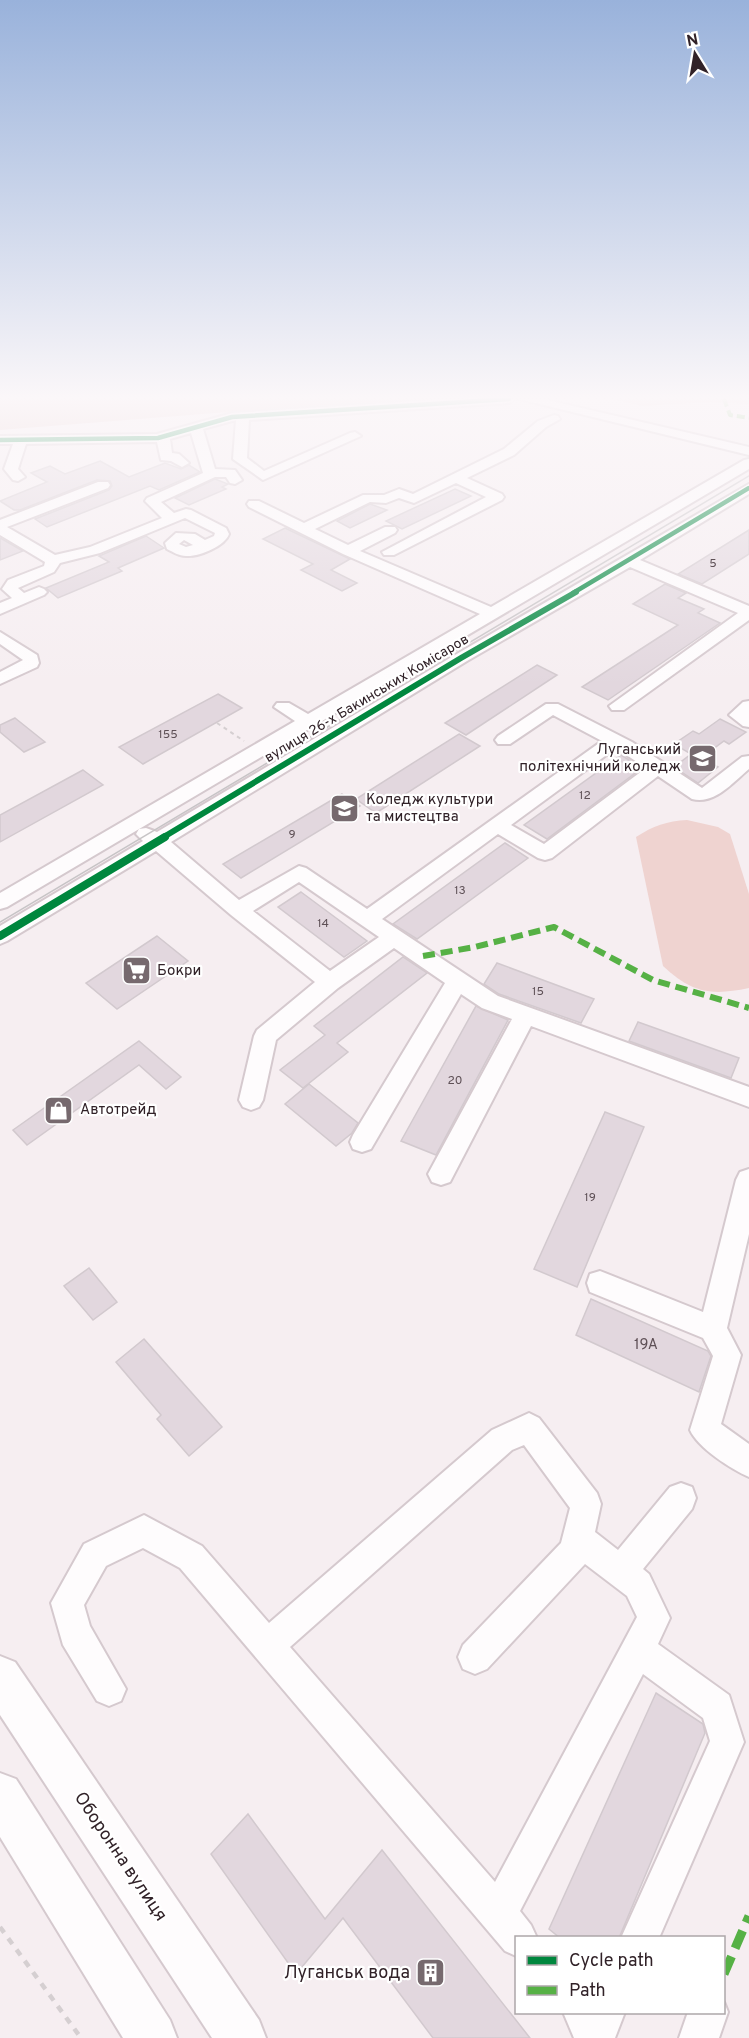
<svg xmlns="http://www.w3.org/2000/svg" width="749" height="2038" font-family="Overpass,sans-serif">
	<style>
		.green { fill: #efd3d0 }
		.forest { fill: #e3c8c4 }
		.building { fill: #e2d7de; stroke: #d2c9ce; stroke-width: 1.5 }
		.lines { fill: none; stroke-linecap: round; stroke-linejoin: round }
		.minor-casing { stroke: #d5c9ce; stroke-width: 4 }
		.major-casing { stroke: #d5c9ce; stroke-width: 4 }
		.path-far1 { stroke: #d5cfd1; stroke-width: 2; stroke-dasharray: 4 4; stroke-linecap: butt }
		.path { stroke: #d5cfd1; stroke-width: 4.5; stroke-dasharray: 7 7; stroke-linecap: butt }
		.minor { fill: #fefcfd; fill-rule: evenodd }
		.major { fill: #fefcfd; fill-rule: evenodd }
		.tram { stroke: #c7c4c6; stroke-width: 1.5 }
		.quiet-far2 { stroke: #56b145; stroke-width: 4; stroke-dasharray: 8 4; stroke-linecap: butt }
		.quiet-far1 { stroke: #56b145; stroke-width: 6; stroke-dasharray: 12 6; stroke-linecap: butt }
		.quiet { stroke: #56b145; stroke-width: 9; stroke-dasharray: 19 9; stroke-linecap: butt }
		.cycleway-far2-casing { stroke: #fff; stroke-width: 7 }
		.cycleway-far1-casing { stroke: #fff; stroke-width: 9 }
		.cycleway-casing { stroke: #fff; stroke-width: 11 }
		.cycleway-far2 { stroke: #00873e; stroke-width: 4.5 }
		.cycleway-far1 { stroke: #00873e; stroke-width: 6 }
		.cycleway { stroke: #00873e; stroke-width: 8 }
		.labels { text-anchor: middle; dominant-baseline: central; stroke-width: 4.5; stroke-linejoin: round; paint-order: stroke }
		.number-label { font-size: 12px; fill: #5e5056 }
		.far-street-label { font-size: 14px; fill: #312228; stroke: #fff }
		.poi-label { font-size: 15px; fill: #312228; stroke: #fff; text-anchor: start }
		.near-number-label { font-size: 15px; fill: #5e5056 }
		.near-street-label { font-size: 18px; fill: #312228; stroke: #fff }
		.near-poi-label { font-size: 18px; fill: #312228; stroke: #fff; text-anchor: end }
	</style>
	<rect width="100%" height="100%" fill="#f6eef1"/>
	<path class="green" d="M687 820 718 827 730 834 749 894V988C711 996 692 993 663 966L636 837C653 826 667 821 687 820Z"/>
	<g class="forest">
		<polygon points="0,399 439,399 215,413 0,430"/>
		<polygon points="612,399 749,399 749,404 709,402 642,406"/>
	</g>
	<g class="building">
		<polygon points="100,461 129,477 165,463 181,469 189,465 200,472 159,490 150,486 47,527 35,519 109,490 112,486 110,481 97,480 20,510 14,510 0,501 47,482 31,473 50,466 65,474"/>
		<polygon points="215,479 228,484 222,487 226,489 189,505 175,498"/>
		<polygon points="455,489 471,496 402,529 386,521"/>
		<polygon points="370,504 387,510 350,528 337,521"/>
		<polygon points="285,528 350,559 331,570 357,583 342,591 301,570 313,564 263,539"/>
		<polygon points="749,530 749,554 702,584 678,574"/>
		<polygon points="146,536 164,548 118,568 122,571 58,598 46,588 109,562 99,556"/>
		<polygon points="0,538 23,551 0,560"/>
		<polygon points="665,584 686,593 678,598 704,609 698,613 720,623 608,700 582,687 678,625 633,604"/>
		<polygon points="537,665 557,675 466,735 445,723"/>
		<polygon points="218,694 242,708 143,764 119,747"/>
		<polygon points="15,718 45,742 24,752 0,732 0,725"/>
		<polygon points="720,719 746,732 729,744 724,741 701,758 718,767 698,783 674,767 691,754 674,744 693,731 699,734"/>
		<polygon points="459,734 480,746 376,813 356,799"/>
		<polygon points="621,755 642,768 547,839 524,825"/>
		<polygon points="83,770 103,785 0,842 0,815"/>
		<polygon points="342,794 360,806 241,878 223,864"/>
		<polygon points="505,843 528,858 417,939 393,924"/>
		<polygon points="301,892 367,941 344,957 278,907"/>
		<polygon points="157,936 188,961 117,1009 86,983"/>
		<polygon points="403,957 427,973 337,1043 348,1052 303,1088 280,1070 325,1035 314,1026"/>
		<polygon points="497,963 594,999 581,1023 499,994 484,984"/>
		<polygon points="476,1006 508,1020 436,1155 401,1141"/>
		<polygon points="638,1022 739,1058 731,1078 629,1041"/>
		<polygon points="139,1041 181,1077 166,1089 139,1065 27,1145 13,1130"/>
		<polygon points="309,1084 358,1123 352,1133 336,1146 285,1104"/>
		<polygon points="605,1112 644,1127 577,1287 534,1269"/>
		<polygon points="89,1268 117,1302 93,1320 64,1286"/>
		<polygon points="591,1299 708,1351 711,1356 699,1392 576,1335"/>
		<polygon points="144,1339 222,1427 189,1456 157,1419 161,1415 116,1362"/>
		<polygon points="656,1693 703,1724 705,1733 619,1938 560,1938 549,1929"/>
		<polygon points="248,1814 325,1919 382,1850 530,2038 433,2038 343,1918 296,1974 211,1854"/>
	</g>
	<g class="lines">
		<defs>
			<g id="minor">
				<path d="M446 399H515L509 403 249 420 247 458 264 471 350 433 355 432 361 436 263 480 233 459 236 420 203 429 215 469 235 470 242 480 235 484 230 483 226 477H215L161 502 174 513 186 509 191 510 226 528 229 534C225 546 199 557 186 556 179 556 173 552 167 549L165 543 176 533 195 534 205 540 214 536 215 533 185 518 100 553 60 563 54 572 18 588 24 593 39 587 44 589 47 592 44 595 0 614V603L12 598 2 589 8 580 44 566 45 562 0 535V520L98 482H108L110 485 108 488 7 527 55 555 90 547 162 518 145 501 147 498 203 473 191 433 170 439 172 453 179 454 189 463 182 467 171 461 161 460 157 442 26 444 18 469 25 477 18 481 13 480 4 469 13 444H0V436L157 434 232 413ZM184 540 193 545 186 547 179 544Z"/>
				<polygon points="519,399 543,399 749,447 749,455"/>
				<polygon points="554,415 558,416 560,419 546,427 514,455 467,478 502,494 504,497 502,500 394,555 384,555 382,552 486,497 456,483 414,503 399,498 386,503 370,502 315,529 348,545 385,527 395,527 397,530 395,533 360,551 491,607 744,460 749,459 749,469 7,907 0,909 0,893 295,721 274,707 277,703 289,703 308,714 480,614 343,554 249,507 247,504 249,501 259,501 304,523 363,495 384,495 399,489 413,494 504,449 538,421"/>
				<path d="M749 484V494L640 560 749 606V620L624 710H612L609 706 738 613 630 567 467 661 171 842 239 900 299 866 306 868 367 909 602 741 553 715 510 744H498L495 740 498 736 546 704H558L632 742 702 788 742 757 749 756V769C733 782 715 805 692 799L658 776 552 858 545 860 538 858 498 834 382 919 498 996 749 1087V1107L531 1026 450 1182 441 1185 432 1182 428 1174 512 1019 482 1008 461 994 371 1149 362 1152 353 1149 350 1142 353 1135 445 983 394 948 338 988 276 1040 263 1100 259 1107 251 1110 243 1107 239 1100 254 1036 257 1030 315 982 231 915 156 851 7 941 0 944V926L143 841 136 834 139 829 146 828 157 832 455 655ZM616 748 646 768 544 844 511 825ZM299 882 379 937 330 971 253 911Z"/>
				<polygon points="0,632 37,655 39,663 37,667 0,684 0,672 23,660 0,644"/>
				<polygon points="749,701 749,727 743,726 729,715 743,702"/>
				<path d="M749 1169V1234L727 1328 741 1355 721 1424 749 1444V1477C731 1469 698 1448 690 1430L713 1356 703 1338 590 1292 587 1283 590 1274 600 1271 703 1312 736 1180 740 1172Z"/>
				<path d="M529 1413 539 1418 597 1493 601 1504 595 1532 618 1550 670 1487 681 1483 692 1487 696 1498 692 1509 643 1569 649 1574 670 1618 658 1644 729 1695 744 1742 659 1938H621L710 1741 703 1718 643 1674 520 1911 531 1925 537 1938H516V1956L505 1951 180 1568 143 1548 106 1566 84 1605 90 1626 126 1689 121 1701 109 1706 97 1701 63 1645 51 1603 84 1544 144 1515 202 1546 269 1623 492 1430ZM524 1445 570 1508 561 1543 463 1645 458 1657 463 1669 475 1674 487 1669 585 1564 627 1596 637 1617 495 1882 290 1647 512 1450Z"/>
				<polygon points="724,2002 728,2012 719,2038 679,2038 688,2012 724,2012"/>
				<polygon points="563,2012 625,2012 615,2038 574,2038"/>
			</g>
			<g id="major">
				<polygon points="0,1656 15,1662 259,2020 266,2038 212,2038 0,1715"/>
				<polygon points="0,1773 16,1779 170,2020 177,2038 123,2038 0,1837"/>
			</g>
		</defs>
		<use href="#minor" class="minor-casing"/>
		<use href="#major" class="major-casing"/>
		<polyline class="path-far1" points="217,723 244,741"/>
		<polyline class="path" points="0,1927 81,2038"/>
		<use href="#minor" class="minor"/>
		<use href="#major" class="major"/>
		<polyline class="tram" points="0,922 749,476"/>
		<polyline class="quiet-far2" points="724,399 730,415 749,418"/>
		<polyline class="quiet-far1" points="423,956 475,947 554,927 653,980 749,1008"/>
		<polyline class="quiet" points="724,1974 749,1916"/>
		<defs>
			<g id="cycleway-far2">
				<polyline points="0,440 158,438 232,417 509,399"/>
				<polyline points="573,593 749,488"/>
			</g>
			<polyline id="cycleway-far1" points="162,838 461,658 576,592"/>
			<polyline id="cycleway" points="0,936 165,837"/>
		</defs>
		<use href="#cycleway-far2" class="cycleway-far2-casing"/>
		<use href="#cycleway-far1" class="cycleway-far1-casing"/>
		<use href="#cycleway" class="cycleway-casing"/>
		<use href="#cycleway-far2" class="cycleway-far2"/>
		<use href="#cycleway-far1" class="cycleway-far1"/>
		<use href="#cycleway" class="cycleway"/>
	</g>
	<linearGradient id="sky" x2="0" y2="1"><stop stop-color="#99b2db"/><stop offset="0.58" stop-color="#fbf7f9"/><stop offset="1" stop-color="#fbf7f9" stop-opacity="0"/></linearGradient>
	<rect width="749" height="685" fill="url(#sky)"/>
	<defs>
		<symbol id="university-square" viewBox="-11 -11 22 22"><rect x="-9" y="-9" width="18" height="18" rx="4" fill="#76696e" stroke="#fff"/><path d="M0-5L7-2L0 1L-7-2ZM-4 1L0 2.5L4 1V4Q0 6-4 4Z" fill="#fff"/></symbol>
		<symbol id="supermarket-square" viewBox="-11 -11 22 22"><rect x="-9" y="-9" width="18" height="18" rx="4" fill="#76696e" stroke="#fff"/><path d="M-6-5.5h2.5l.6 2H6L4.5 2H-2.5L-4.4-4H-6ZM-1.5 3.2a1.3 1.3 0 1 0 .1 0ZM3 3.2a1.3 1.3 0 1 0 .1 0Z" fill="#fff"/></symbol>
		<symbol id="shop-square" viewBox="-11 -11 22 22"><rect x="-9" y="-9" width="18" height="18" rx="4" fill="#76696e" stroke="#fff"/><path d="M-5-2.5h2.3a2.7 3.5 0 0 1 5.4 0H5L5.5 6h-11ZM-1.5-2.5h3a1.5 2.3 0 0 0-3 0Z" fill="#fff"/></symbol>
		<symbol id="building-square" viewBox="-11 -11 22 22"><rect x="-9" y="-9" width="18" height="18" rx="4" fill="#76696e" stroke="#fff"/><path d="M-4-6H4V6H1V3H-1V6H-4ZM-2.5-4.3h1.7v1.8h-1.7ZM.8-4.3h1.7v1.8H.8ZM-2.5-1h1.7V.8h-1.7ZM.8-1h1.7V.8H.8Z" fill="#fff"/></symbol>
	</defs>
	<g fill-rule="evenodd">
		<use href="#university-square" x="686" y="742" width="33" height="33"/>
		<use href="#university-square" x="328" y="792" width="33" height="33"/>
		<use href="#supermarket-square" x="120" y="954" width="33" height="33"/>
		<use href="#shop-square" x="42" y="1094" width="33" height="33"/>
		<use href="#building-square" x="414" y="1956" width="33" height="33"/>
	</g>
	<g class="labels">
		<g class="number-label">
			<text x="713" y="564">5</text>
			<text x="168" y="735">155</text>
			<text x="585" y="796">12</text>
			<text x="292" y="835">9</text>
			<text x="460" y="891">13</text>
			<text x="323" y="924">14</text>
			<text x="538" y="992">15</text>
			<text x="455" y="1081">20</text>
			<text x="590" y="1198">19</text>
		</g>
		<g class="far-street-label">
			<text transform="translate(367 699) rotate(-31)">вулиця 26-х Бакинських Комісаров</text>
		</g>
		<g class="poi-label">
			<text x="681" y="750" text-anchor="end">Луганський<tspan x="681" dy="17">політехнічний коледж</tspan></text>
			<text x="366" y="800">Коледж культури<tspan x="366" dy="17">та мистецтва</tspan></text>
			<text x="157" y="971">Бокри</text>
			<text x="80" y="1110">Автотрейд</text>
		</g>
		<g class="near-number-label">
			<text x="646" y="1345">19А</text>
		</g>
		<g class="near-street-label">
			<text transform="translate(120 1857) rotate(56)">Оборонна вулиця</text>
		</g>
		<g class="near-poi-label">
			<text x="410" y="1973">Луганськ вода</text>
		</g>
	</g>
	<rect x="515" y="1936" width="210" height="78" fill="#ffffff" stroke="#ada7a9" stroke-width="1.5"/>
	<rect x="527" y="1956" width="30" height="9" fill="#00873e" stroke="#ada7a9" stroke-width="1.5"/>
	<text x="569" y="1966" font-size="18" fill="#312228">Cycle path</text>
	<rect x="527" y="1986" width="30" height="9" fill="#56b145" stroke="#ada7a9" stroke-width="1.5"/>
	<text x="569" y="1996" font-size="18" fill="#312228">Path</text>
	<g transform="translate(695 54) rotate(349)" stroke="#ffffff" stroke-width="4.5" paint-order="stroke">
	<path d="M0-4.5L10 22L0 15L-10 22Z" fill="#312228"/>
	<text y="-9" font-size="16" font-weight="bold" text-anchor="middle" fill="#312228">N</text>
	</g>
</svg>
